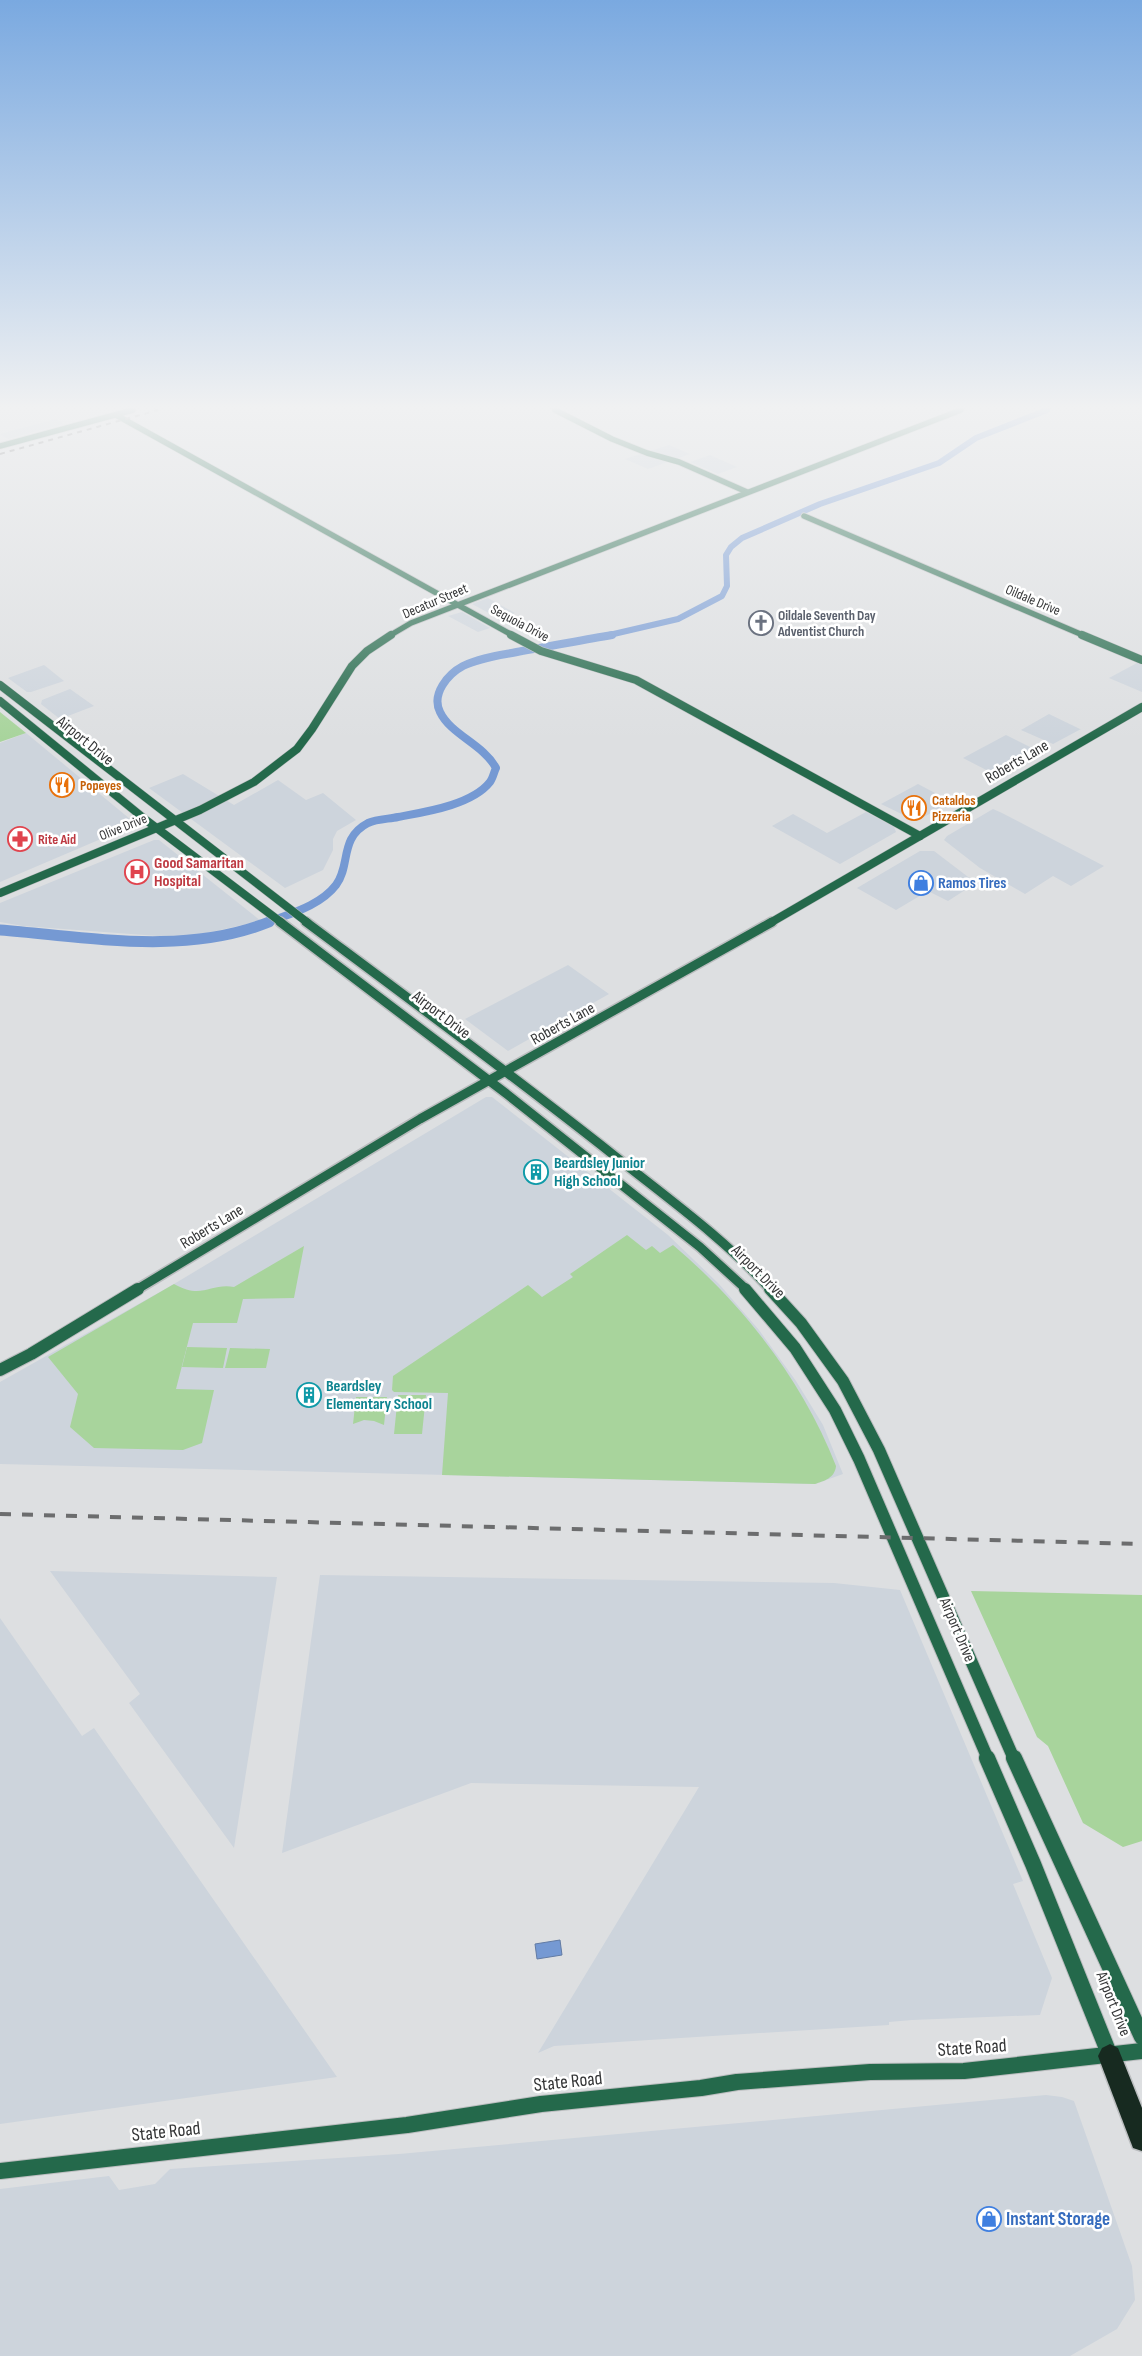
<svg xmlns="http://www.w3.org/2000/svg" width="1142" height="2356" font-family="'Sofia Sans Condensed',sans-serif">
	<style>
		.built { fill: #cdd4dc }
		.green { fill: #a8d49c }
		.water { fill: #7599d3; stroke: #627ba4 }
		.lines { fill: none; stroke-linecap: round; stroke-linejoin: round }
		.canal-far2 { stroke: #7599d3; stroke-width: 6 }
		.canal-far1 { stroke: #7599d3; stroke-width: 8 }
		.canal { stroke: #7599d3; stroke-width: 11 }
		.secondary-far4-casing { stroke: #bbbdbf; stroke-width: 7 }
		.secondary-far3-casing { stroke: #bbbdbf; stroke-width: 9 }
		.secondary-far2-casing { stroke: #bbbdbf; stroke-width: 12 }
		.secondary-far1-casing { stroke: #bbbdbf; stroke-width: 14 }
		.secondary-casing { stroke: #bbbdbf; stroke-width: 18 }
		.highway-casing { stroke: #bbbdbf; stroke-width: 3 }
		.secondary-far4 { stroke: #24694b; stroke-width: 5.5 }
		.secondary-far3 { stroke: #24694b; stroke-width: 8 }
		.secondary-far2 { stroke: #24694b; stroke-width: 9 }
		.secondary-far1 { stroke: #24694b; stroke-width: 12 }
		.secondary { stroke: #24694b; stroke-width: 16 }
		.highway { fill: #172a20; fill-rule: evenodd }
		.rail-far1 { stroke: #6c6d6e; stroke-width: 2; stroke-dasharray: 5 5; stroke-linecap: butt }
		.rail { stroke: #6c6d6e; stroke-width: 4; stroke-dasharray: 11 11; stroke-linecap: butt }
		.labels { text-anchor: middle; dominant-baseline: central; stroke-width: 5; stroke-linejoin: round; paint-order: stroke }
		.far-street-label { font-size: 14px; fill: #353637; stroke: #fff }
		.far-worship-label { font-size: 14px; font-weight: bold; fill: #5b616d; stroke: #fff; text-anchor: start }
		.far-food-label { font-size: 14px; font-weight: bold; fill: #c56008; stroke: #fff; text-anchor: start }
		.far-health-label { font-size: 14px; font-weight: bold; fill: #be3a42; stroke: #fff; text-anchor: start }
		.street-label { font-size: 16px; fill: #353637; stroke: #fff }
		.health-label { font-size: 16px; font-weight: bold; fill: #be3a42; stroke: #fff; text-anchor: start }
		.shop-label { font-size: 16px; font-weight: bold; fill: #366cbe; stroke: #fff; text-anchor: start }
		.culture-label { font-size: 16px; font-weight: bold; fill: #0d838f; stroke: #fff; text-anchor: start }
		.near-street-label { font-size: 19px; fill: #353637; stroke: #fff }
		.near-shop-label { font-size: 19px; font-weight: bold; fill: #366cbe; stroke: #fff; text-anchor: start }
	</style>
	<rect width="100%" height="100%" fill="#dddfe1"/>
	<g class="built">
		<polygon points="56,419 64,424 8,439 0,434"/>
		<polygon points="669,445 690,454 648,469 625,459"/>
		<polygon points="710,455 737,467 718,474 690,462"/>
		<polygon points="488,598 515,613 500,619 472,604"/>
		<polygon points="462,612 490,628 478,632 448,616"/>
		<polygon points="1137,663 1142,665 1142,692 1109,678"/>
		<polygon points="44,665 64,681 31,692 27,692 8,678"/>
		<polygon points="70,689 94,706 60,719 41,704 42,700"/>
		<polygon points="1049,714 1080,729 1081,729 1053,744 1021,730"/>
		<polygon points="26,733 136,824 0,882 0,743"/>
		<polygon points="1006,735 1034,749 1036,753 998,776 963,758"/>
		<polygon points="183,774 234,805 278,780 306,800 323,793 356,820 337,831 333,839 333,850 323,870 285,888 149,788"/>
		<polygon points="918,784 952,802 916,821 881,804"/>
		<polygon points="993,809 1002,813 1104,866 1071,886 1053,876 1025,894 980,868 944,840 947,836"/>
		<polygon points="866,812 894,827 896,832 840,864 772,826 793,814 827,833"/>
		<polygon points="154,840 159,840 261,921 185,938 23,926 0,922 0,903"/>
		<polygon points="920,851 934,851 976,883 948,901 928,891 896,910 857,888"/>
		<polygon points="568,965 609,994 508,1051 465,1019"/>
		<polygon points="486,1097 492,1097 668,1235 719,1284 759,1330 796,1381 823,1425 843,1474 815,1484 0,1464 0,1382 174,1284"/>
		<polygon points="50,1571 277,1577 234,1848 129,1703 140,1694"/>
		<polygon points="320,1575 834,1583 900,1590 1023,1881 1013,1884 1052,1978 1040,2015 912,2020 889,2022 889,2025 554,2046 538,2053 699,1787 471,1783 282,1853"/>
		<polygon points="0,1618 82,1736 94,1728 337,2077 0,2124"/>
		<polygon points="1046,2095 1062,2097 1074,2101 1132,2266 1135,2300 1117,2329 1070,2356 0,2356 0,2189 109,2176 119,2190 155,2184 170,2169 399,2154"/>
	</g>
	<g class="green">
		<polygon points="0,712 26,733 0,742"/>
		<path d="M627 1235 646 1250 652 1246 660 1253 673 1245C743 1304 803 1381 836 1466 835 1478 824 1481 815 1484L442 1475 448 1393 394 1392 392 1390 393 1376 528 1285 542 1297 573 1277 570 1274Z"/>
		<path d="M304 1246 294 1298 243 1299 237 1323H193L176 1389 214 1390 202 1443 183 1450 94 1448 70 1427 78 1394 48 1357 174 1284C202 1300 210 1283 234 1287Z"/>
		<polygon points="187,1347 227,1348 223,1368 182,1367"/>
		<polygon points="230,1348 270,1349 266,1368 225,1368"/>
		<polygon points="398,1395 426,1395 422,1434 394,1434"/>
		<polygon points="356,1397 387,1397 384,1425 374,1421 364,1420 353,1424"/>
		<polygon points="971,1591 1142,1595 1142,1841 1123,1847 1083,1823 1048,1746 1037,1737"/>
	</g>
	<polygon class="water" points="560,1940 562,1955 537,1959 535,1944"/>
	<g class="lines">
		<polyline class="canal-far2" points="605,636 678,619 722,596 727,586 726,555 731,547 742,538 820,504 939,463 976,438 1047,410"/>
		<path class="canal-far1" d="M266 923C289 914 320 906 336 885 351 865 339 838 368 823 377 819 389 819 398 817 425 812 472 805 490 782 493 778 494 772 496 768 483 744 451 735 440 712 431 694 448 674 463 666 481 657 503 655 522 651 552 646 582 640 612 635"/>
		<path class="canal" d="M0 930C89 937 184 956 269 922"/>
		<defs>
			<g id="secondary-far4">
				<polyline points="555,410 612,439 647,453 679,462 747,492"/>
				<polyline points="116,415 514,636"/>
				<polyline points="0,446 133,410"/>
				<polyline points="804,516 1085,636"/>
				<polyline points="389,636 411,623 961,410"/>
			</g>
			<g id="secondary-far3">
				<polyline points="511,635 541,651 636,680 920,836"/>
				<polyline points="1082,635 1142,660"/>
				<polyline points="0,685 308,923"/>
				<polyline points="0,701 146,820 282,923"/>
				<polyline points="0,893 200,810 254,782 297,749 312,729 352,666 367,651 391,635"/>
				<polyline points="770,923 1142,707"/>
			</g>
			<g id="secondary-far2">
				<polyline points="280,922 508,1095 700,1247 747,1290"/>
				<path d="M306 922C408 998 511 1074 611 1153 666 1197 724 1238 771 1290"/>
				<polyline points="136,1290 420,1119 772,922"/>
			</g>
			<g id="secondary-far1">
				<polyline points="745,1289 795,1348 835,1410 859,1459 988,1759"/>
				<polyline points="770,1289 801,1323 843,1381 879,1450 1014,1759"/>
				<polyline points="0,1370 31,1354 138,1289"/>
			</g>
			<g id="secondary">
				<polyline points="987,1758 1033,1864 1110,2056"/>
				<polyline points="1014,1758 1142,2037"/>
				<polyline points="0,2171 407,2125 541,2104 701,2088 737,2082 870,2072 964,2071 1142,2051"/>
			</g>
			<polygon id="highway" points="1110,2044 1118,2048 1142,2108 1142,2151 1133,2148 1098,2056 1102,2048"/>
		</defs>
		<use href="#secondary-far4" class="secondary-far4-casing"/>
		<use href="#secondary-far3" class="secondary-far3-casing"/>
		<use href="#secondary-far2" class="secondary-far2-casing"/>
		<use href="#secondary-far1" class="secondary-far1-casing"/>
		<use href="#secondary" class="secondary-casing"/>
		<use href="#highway" class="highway-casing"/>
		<use href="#secondary-far4" class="secondary-far4"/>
		<use href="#secondary-far3" class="secondary-far3"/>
		<use href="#secondary-far2" class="secondary-far2"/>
		<use href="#secondary-far1" class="secondary-far1"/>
		<use href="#secondary" class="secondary"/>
		<use href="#highway" class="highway"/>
		<polyline class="rail-far1" points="0,454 158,410"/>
		<polyline class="rail" points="0,1514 1142,1544"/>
	</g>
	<linearGradient id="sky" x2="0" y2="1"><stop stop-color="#7aa9e0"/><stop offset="0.55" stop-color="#f0f1f2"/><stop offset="1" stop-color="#f0f1f2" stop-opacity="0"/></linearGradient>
	<rect width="1142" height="740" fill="url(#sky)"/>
	<defs>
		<symbol id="church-ring" viewBox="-11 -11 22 22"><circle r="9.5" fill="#fff" stroke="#6b7280" stroke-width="1.5"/><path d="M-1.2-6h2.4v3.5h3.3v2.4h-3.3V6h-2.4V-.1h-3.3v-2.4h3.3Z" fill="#6b7280"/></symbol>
		<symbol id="restaurant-ring" viewBox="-11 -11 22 22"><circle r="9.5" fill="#fff" stroke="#e8710a" stroke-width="1.5"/><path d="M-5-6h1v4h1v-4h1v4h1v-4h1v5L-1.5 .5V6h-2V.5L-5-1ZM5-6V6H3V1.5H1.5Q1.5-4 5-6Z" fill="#e8710a"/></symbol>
		<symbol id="pharmacy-ring" viewBox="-11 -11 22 22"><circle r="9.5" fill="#fff" stroke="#e0444e" stroke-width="1.5"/><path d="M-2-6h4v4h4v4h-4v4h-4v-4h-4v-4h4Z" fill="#e0444e"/></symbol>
		<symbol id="hospital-ring" viewBox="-11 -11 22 22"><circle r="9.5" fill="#fff" stroke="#e0444e" stroke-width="1.5"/><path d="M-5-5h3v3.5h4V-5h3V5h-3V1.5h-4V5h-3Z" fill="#e0444e"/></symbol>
		<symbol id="shop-ring" viewBox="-11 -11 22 22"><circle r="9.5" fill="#fff" stroke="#3f7fe0" stroke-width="1.5"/><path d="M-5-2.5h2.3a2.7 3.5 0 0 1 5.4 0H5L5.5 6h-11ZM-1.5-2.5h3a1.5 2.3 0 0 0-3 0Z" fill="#3f7fe0"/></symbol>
		<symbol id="building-ring" viewBox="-11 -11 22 22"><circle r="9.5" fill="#fff" stroke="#0f9aa8" stroke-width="1.5"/><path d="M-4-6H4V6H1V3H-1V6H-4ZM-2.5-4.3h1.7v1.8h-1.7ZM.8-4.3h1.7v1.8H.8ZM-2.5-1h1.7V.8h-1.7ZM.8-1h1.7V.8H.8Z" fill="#0f9aa8"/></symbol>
	</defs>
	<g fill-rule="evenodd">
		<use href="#church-ring" x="747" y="609" width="28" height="28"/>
		<use href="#restaurant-ring" x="48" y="771" width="28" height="28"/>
		<use href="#restaurant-ring" x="900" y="794" width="28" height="28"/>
		<use href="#pharmacy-ring" x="6" y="825" width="28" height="28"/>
		<use href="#hospital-ring" x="123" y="858" width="28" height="28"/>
		<use href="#shop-ring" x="907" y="869" width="28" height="28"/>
		<use href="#building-ring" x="522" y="1158" width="28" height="28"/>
		<use href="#building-ring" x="295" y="1381" width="28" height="28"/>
		<use href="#shop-ring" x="975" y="2205" width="28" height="28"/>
	</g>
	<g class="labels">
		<g class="far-street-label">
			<text transform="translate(1033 600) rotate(23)">Oildale Drive</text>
			<text transform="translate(435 601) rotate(-23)">Decatur Street</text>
			<text transform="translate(520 623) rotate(28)">Sequoia Drive</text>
			<text transform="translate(123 827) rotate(-22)">Olive Drive</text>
		</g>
		<g class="far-worship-label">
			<text x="778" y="615">Oildale Seventh Day<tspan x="778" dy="16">Adventist Church</tspan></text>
		</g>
		<g class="far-food-label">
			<text x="80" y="785">Popeyes</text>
			<text x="932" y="800">Cataldos<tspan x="932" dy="16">Pizzeria</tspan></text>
		</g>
		<g class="far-health-label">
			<text x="38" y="839">Rite Aid</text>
		</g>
		<g class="street-label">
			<text transform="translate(85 741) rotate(39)">Airport Drive</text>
			<text transform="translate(1017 762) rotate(-30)">Roberts Lane</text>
			<text transform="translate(441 1015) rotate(37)">Airport Drive</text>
			<text transform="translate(563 1024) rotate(-29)">Roberts Lane</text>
			<text transform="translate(212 1227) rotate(-31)">Roberts Lane</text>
			<text transform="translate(758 1272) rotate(45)">Airport Drive</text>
			<text transform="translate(957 1630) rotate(67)">Airport Drive</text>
			<text transform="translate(1113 2004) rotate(68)">Airport Drive</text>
		</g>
		<g class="health-label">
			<text x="154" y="863">Good Samaritan<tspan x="154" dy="18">Hospital</tspan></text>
		</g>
		<g class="shop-label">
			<text x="938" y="883">Ramos Tires</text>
		</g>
		<g class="culture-label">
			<text x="554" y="1163">Beardsley Junior<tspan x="554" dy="18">High School</tspan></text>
			<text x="326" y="1386">Beardsley<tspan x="326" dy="18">Elementary School</tspan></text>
		</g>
		<g class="near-street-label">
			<text transform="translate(972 2048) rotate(-4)">State Road</text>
			<text transform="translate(568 2082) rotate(-6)">State Road</text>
			<text transform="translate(166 2132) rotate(-6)">State Road</text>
		</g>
		<g class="near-shop-label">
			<text x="1006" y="2219">Instant Storage</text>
		</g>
	</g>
</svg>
